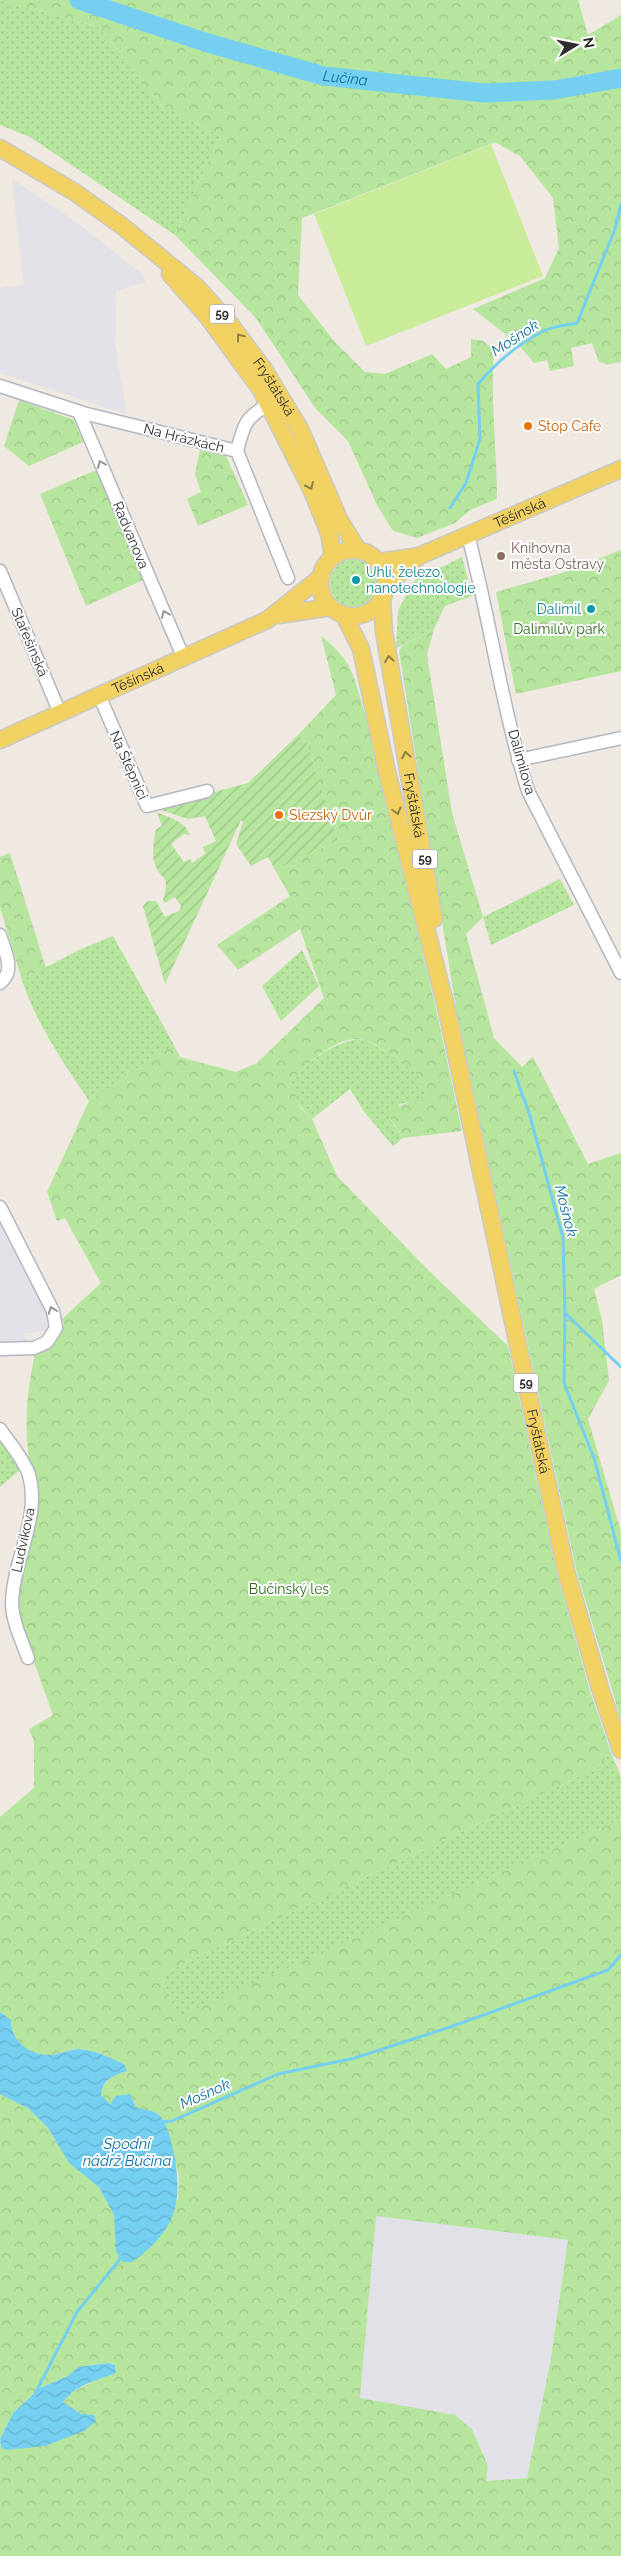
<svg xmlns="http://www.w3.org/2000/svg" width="621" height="2556" font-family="Raleway,sans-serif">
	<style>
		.industrial { fill: #e3e1e8 }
		.grass { fill: url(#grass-dots) }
		.forest { fill: url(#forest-crowns); fill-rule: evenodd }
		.garden { fill: url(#garden-furrows) }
		.pitch { fill: #c9ec9a }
		.water { fill: url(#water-waves) }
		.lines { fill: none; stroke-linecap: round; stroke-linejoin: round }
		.stream { stroke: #75cff0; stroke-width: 3 }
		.river { stroke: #75cff0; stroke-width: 19 }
		.minor-casing { stroke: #b4b7c1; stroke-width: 15 }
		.major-casing { stroke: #c9c9c9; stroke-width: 19 }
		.minor { stroke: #fff; stroke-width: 12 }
		.major { stroke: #f2d163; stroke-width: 16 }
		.oneway { stroke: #908048 }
		.oneway2 { stroke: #969696 }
		.food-dot { fill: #e8710a; stroke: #fff; stroke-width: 2 }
		.education-dot { fill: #8d6e63; stroke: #fff; stroke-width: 2 }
		.culture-dot { fill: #0f9aa8; stroke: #fff; stroke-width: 2 }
		.labels { text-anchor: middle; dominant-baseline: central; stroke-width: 4; stroke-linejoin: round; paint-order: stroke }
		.shield { fill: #fff; stroke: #6d6d6d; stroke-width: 1 }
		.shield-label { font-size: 12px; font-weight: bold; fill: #2e2e2e }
		.street-label { font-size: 14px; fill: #2e2e2e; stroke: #fff }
		.food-label { font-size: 14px; fill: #c56008; stroke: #fff; text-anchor: start }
		.education-label { font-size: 14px; fill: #785e54; stroke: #fff; text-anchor: start }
		.culture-label { font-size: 14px; fill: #0d838f; stroke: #fff; text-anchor: start }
		.park-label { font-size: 14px; fill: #2c6e1b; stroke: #fff }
		.water-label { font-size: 15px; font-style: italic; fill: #0d6fa3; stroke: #fff }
	</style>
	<defs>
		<pattern id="grass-dots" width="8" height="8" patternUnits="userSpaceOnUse" patternTransform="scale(1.25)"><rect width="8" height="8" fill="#b6e59e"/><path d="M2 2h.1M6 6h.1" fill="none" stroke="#9dc588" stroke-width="1.8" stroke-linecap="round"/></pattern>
		<pattern id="forest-crowns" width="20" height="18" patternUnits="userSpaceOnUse" patternTransform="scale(1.25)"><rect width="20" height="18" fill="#b6e59e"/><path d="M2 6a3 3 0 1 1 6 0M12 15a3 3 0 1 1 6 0" fill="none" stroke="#9dc588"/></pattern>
		<pattern id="garden-furrows" width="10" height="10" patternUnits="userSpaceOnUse" patternTransform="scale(1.25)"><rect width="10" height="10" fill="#b6e59e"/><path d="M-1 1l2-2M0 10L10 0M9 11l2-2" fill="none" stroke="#9dc588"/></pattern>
		<pattern id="water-waves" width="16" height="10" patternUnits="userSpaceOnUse" patternTransform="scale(1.25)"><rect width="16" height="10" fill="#75cff0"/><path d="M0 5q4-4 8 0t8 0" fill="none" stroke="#66b2ce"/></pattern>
	</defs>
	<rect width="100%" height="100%" fill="#efe9e1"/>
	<g class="industrial">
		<polygon points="12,179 80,225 143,275 146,282 116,291 115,342 126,414 0,373 0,288 24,285"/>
		<polygon points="0,1219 48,1310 51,1329 24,1334 28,1341 0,1344"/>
		<polygon points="376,2216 568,2240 551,2358 527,2478 486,2481 360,2398"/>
	</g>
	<g class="grass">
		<polygon points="0,0 99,27 161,105 220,136 175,235 30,137 0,125"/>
		<polygon points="462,557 472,596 445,606 434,629 396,648 398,610 415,580"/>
		<circle cx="354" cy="583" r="24"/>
		<polygon points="560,879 574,905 491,945 483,917"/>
		<path d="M113 936 174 1045 89 1101C64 1063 36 1024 22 980L79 950Z"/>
		<polygon points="302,950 319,986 281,1021 262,986"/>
		<path d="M357 1039 366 1040 412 1067 419 1074 425 1094 416 1101 400 1104 390 1119 403 1138 393 1146 365 1113 350 1089 312 1119C300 1108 295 1099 291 1083 308 1061 329 1045 357 1039Z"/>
		<polygon points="0,1435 21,1469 0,1487"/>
		<polygon points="611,1752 621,1777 621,1819 177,2018 161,1974 597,1768"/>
	</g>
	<g class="forest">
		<path d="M0 0H578L588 35 621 15V362L608 364 599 362 592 343 571 348 574 366 550 371 547 360 534 363 518 344 473 309 545 278 559 248 553 198 520 156 495 142 302 218 298 295 334 341 365 372 385 374 432 354 446 369 471 357V339L483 341 494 350C490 400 497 449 497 499L470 510 455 523 417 538 393 531 377 505 348 441 315 408 256 318 175 235 220 136 161 105 99 27Z"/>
		<polygon points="19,400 74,420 83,442 29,466 4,446"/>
		<polygon points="200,450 226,456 248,505 198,526 187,499 201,492 195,474"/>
		<polygon points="96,470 143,580 86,606 40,494"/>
		<polygon points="621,550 621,671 516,694 496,592 562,573"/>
		<polygon points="434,629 427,655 452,813 483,917 466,934 494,1038 522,1067 533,1057 588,1164 621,1153 621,1275 594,1289 602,1320 609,1381 588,1419 621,1532 621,1720 576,1569 483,1136 456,1009 399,651 403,645"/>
		<path d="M321 636C354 662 353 675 365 714L437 1013 462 1131 403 1138 389 1116C398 1102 413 1104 425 1094 418 1071 413 1067 392 1055 383 1051 374 1042 365 1040 339 1033 305 1064 291 1083L301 1109 312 1119 337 1176 428 1270 508 1346 557 1574 590 1691 611 1752 597 1768 161 1974 177 2017 621 1819V2556H0V2445L6 2450 85 2431 81 2414 63 2402C78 2385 95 2381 116 2373L115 2365 108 2363 78 2367 68 2376 40 2388 13 2413 0 2439V2094L29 2109 48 2128 69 2163 99 2186 114 2215 116 2229 132 2262 163 2233 178 2198 179 2177 165 2123 157 2113 110 2104 100 2095 101 2088 124 2064C109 2057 97 2051 80 2049 70 2049 60 2054 49 2055 29 2055 11 2041 11 2020L0 2012V1817L34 1788V1741L29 1729 53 1715 16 1612 32 1475C23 1435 26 1390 36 1350L49 1345 64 1324 62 1319 101 1283 65 1218 57 1221 47 1192 89 1101 174 1045 180 1057 236 1072 257 1063 324 998 300 929 238 970 217 945 290 896 275 870 338 840 307 743 298 735 336 695ZM376 2216 568 2240 551 2358 527 2478 486 2481 488 2466 472 2429 455 2415 360 2398Z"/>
		<polygon points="10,853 46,968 22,980 0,907 0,857"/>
	</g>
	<path class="garden" d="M298 735 307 743 338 840 275 870 268 857 251 866 236 844 243 822 241 820 165 984 143 906 148 901H156L165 917 179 911 181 906 175 897 165 903 163 900C172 870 159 883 154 861 152 852 154 838 156 829L162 826 157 812C170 818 185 821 190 835L184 834 171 844 184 862 190 859 192 863 205 854 203 847 216 841 205 816 188 819 161 810 159 807 248 783Z"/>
	<polygon class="pitch" points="491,144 543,276 366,346 314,214"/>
	<g class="water">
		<path d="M0 2012 11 2020C11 2041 29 2055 50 2055 60 2054 70 2049 80 2049 97 2051 109 2057 124 2064L127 2071C114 2075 102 2080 101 2095L110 2104 116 2096 130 2094 136 2107C142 2110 153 2110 158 2114 167 2122 170 2137 173 2149 184 2201 177 2230 132 2262H123L116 2251 114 2215 99 2187 69 2163 48 2128 29 2109 0 2094Z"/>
		<path d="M108 2363 115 2365 116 2373C95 2381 78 2384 63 2402L81 2414 94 2415 96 2421 84 2431 45 2446 6 2450 1 2447 0 2439 13 2413 40 2388 68 2376 78 2367Z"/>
	</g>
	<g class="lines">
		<g class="stream">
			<path d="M450 508 466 483 480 439 478 384C496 363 520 342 546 330 555 326 567 325 577 323L615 229 621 204"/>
			<polyline points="514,1071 530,1116 563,1238 565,1313 621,1367"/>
			<polyline points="565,1313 564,1383 594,1458 621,1561"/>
			<polyline points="161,2122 172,2121 278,2074 355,2058 453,2026 608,1970 621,1955"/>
			<polyline points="34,2396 77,2312 120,2259 120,2255"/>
		</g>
		<path class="river" id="s1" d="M79 0 208 43 324 76 484 93 554 90 621 78"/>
		<defs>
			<g id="minor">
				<polyline points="0,386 83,413 237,451"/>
				<polyline points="79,412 184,659"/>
				<polyline points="237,451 288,578"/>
				<path d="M237 451C244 424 245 418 269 404"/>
				<path d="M468 535C490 620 502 708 528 791L621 973"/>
				<polyline points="0,571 60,713"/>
				<polyline points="99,695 147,806 207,791"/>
				<polyline points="518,760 621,738"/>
				<path d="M0 935C5 952 16 971 0 983"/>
				<polyline points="0,1207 53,1311 56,1328 47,1342 34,1348 0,1349"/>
				<path d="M0 1429C9 1443 24 1459 29 1475 41 1517 13 1560 12 1603 12 1621 22 1641 28 1658"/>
			</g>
			<g id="major">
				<path id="s2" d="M0 148 76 193 122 226 197 287 230 324 263 368 300 429 340 521 358 550"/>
				<polyline points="170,274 207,316 261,390 312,491 329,533 333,557"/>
				<circle cx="353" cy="583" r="33"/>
				<path id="s3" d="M379 562 419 556 621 469"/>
				<polyline points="387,585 419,556"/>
				<path id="s4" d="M382 600 384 632 434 919"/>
				<polyline points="279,615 331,607"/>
				<path id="s5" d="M344 615 361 649 387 772 447 1011 566 1571 600 1688 621 1750"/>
				<path id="s6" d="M0 740 267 620 321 577"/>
			</g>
		</defs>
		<use href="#minor" class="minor-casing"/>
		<use href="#major" class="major-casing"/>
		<use href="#minor" class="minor"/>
		<use href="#major" class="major"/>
	</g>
	<defs><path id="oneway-chevron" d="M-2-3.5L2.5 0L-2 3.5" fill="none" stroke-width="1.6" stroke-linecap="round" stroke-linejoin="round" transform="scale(1.25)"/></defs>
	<g class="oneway">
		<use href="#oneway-chevron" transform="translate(240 337) rotate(-127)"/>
		<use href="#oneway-chevron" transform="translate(310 486) rotate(66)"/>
		<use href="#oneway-chevron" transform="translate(389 659) rotate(-100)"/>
		<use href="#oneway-chevron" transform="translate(406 755) rotate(-100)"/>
		<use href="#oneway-chevron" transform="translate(397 811) rotate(75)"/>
	</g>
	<g class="oneway2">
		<use href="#oneway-chevron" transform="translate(101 464) rotate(-113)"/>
		<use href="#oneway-chevron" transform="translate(165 614) rotate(-113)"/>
		<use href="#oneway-chevron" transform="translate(52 1310) rotate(-110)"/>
	</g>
	<g class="food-dot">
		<circle cx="528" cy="426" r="5"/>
		<circle cx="279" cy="815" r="5"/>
	</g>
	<circle class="education-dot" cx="501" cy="556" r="5"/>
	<g class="culture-dot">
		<circle cx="356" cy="580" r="5"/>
		<circle cx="591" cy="609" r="5"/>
	</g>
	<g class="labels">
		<g class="shield">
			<rect x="209.5" y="304.5" width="25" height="19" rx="4"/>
			<rect x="412.5" y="849.5" width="25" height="19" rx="4"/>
			<rect x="513.5" y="1373.5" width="25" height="19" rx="4"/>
		</g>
		<g class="shield-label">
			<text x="222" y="314">59</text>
			<text x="425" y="859">59</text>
			<text x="526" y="1383">59</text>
		</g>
		<g class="street-label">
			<text stroke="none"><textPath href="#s2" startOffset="368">Fryštátská</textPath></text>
			<text transform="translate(184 438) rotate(14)">Na Hrázkách</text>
			<text stroke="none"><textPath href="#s3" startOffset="150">Těšínská</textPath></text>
			<text transform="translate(131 535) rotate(67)">Radvanova</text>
			<text transform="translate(30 642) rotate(67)">Stařešinská</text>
			<text stroke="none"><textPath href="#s6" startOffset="151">Těšínská</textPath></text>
			<text transform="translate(522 762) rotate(74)">Dalimilova</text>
			<text transform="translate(129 765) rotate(66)">Na Štěpnici</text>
			<text stroke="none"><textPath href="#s4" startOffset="208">Fryštátská</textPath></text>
			<text stroke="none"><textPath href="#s5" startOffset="850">Fryštátská</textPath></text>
			<text transform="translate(23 1540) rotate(-78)">Ludvíkova</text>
		</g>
		<g class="food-label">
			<text x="538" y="426">Stop Cafe</text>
			<text x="289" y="815">Slezský Dvůr</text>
		</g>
		<g class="education-label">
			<text x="511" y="548">Knihovna<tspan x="511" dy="16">města Ostravy</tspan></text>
		</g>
		<g class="culture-label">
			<text x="366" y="572">Uhlí, železo,<tspan x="366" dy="16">nanotechnologie</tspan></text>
			<text x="581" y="609" text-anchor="end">Dalimil</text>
		</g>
		<g class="park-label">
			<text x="559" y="629">Dalimilův park</text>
			<text x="289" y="1589">Bučinský les</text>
		</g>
		<g class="water-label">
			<text stroke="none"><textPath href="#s1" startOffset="278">Lučina</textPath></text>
			<text transform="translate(515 338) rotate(-33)">Mošnok</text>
			<text transform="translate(566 1211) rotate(76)">Mošnok</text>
			<text transform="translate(205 2094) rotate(-24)">Mošnok</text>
			<text x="127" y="2144">Spodní<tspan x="127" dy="17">nádrž Bučina</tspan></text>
		</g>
	</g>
	<g transform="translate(576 45) rotate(80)" stroke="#ffffff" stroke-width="4" paint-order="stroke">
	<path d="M0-4L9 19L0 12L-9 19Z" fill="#2e2e2e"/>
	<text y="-8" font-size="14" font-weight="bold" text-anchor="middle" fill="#2e2e2e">N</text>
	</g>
</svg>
